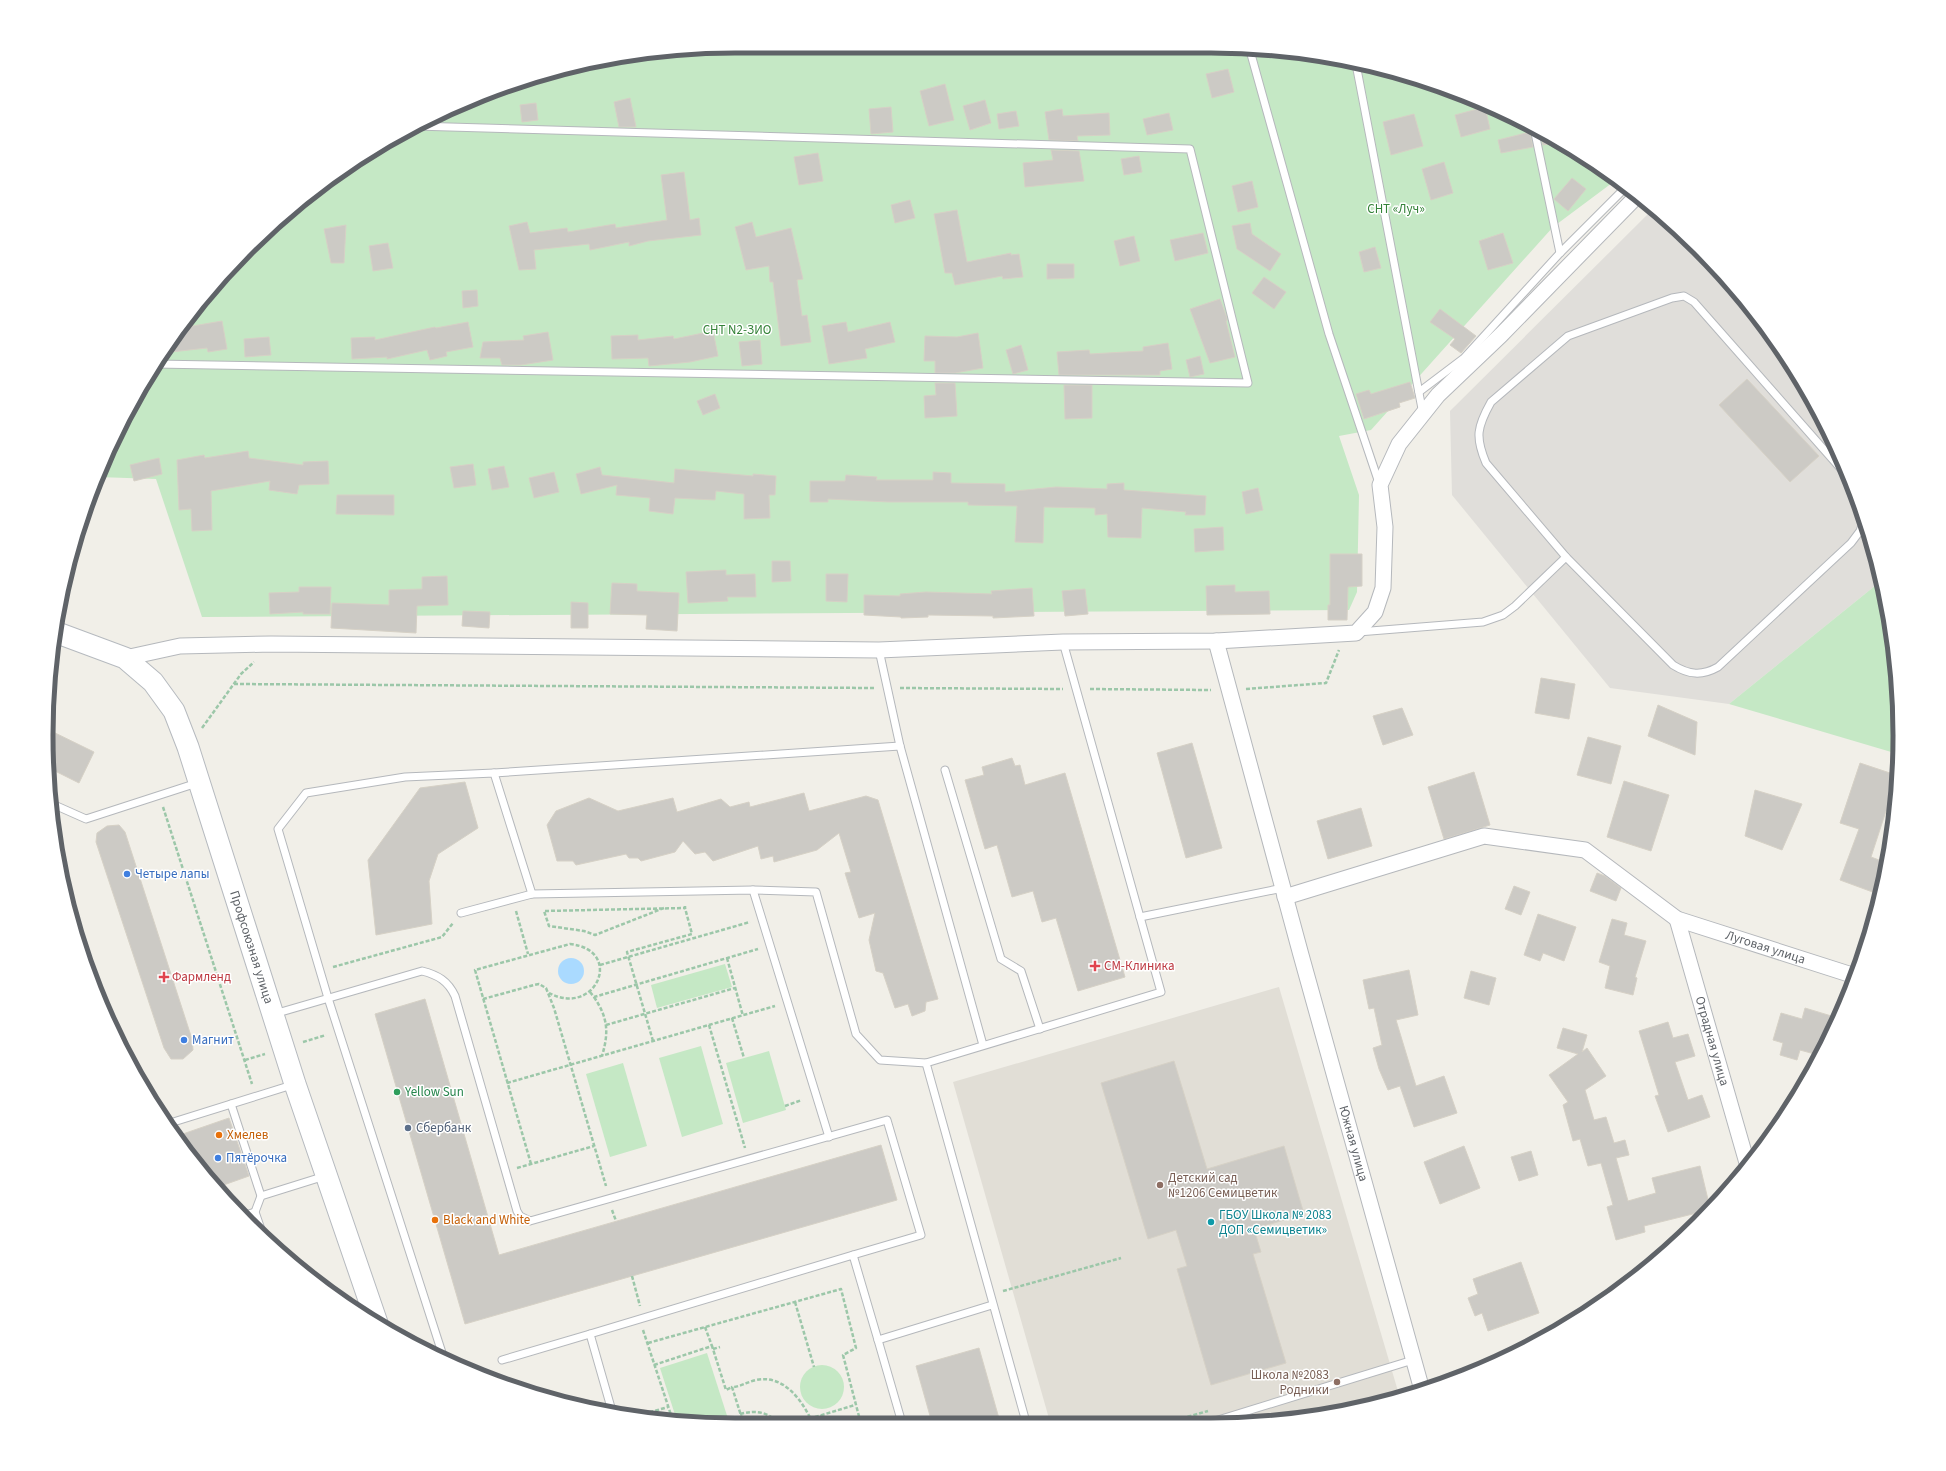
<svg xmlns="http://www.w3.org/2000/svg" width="1946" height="1471" font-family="'Source Sans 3',sans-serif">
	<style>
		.industrial { fill: #e0deda }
		.education { fill: #e1ded6 }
		.green { fill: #c5e8c5 }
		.water { fill: #aadaff }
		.building { fill: #cccac5; stroke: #d6d1c6 }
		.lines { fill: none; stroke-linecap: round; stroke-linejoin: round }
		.service-casing { stroke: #b5b8bc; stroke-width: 9 }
		.minor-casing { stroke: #b5b8bc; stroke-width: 17 }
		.secondary-casing { stroke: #b6babf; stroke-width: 23 }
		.path { stroke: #9cc7a9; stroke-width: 2.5; stroke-dasharray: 4 2; stroke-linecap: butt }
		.service { stroke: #fff; stroke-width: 7 }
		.minor { stroke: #fff; stroke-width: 15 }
		.secondary { stroke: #fff; stroke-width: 21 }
		.shop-dot { fill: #3f7fe0; stroke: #fff; stroke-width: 1.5 }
		.health-dot { fill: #e0444e; stroke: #fff; stroke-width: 1.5 }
		.leisure-dot { fill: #2e9e5b; stroke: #fff; stroke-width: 1.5 }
		.service-dot { fill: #5c6f8a; stroke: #fff; stroke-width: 1.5 }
		.food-dot { fill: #e8710a; stroke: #fff; stroke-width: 1.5 }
		.education-dot { fill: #8d6e63; stroke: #fff; stroke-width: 1.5 }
		.culture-dot { fill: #0f9aa8; stroke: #fff; stroke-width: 1.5 }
		.labels { text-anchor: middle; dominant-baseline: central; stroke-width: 3; stroke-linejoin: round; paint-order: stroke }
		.park-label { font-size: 13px; fill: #348238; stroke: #fff }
		.shop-label { font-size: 13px; fill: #366cbe; stroke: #fff; text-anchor: start }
		.street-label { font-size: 13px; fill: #5f6368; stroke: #fff }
		.health-label { font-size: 13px; fill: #be3a42; stroke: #fff; text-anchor: start }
		.leisure-label { font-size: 13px; fill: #27864d; stroke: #fff; text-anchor: start }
		.service-label { font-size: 13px; fill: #4e5e75; stroke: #fff; text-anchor: start }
		.food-label { font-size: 13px; fill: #c56008; stroke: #fff; text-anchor: start }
		.education-label { font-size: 13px; fill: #785e54; stroke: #fff; text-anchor: start }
		.culture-label { font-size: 13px; fill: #0d838f; stroke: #fff; text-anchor: start }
		.rim { fill: none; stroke: #5f6368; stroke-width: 5 }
	</style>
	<rect width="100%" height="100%" fill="#f1efe8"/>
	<polygon class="industrial" points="1652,210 1687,239 1712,265 1784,352 1847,471 1881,581 1729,704 1610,688 1452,495 1450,411"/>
	<polygon class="education" points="1279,987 1400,1398 1300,1419 1050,1422 953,1082"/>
	<g class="green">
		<polygon points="736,46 1255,47 1389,70 1515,117 1594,162 1616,180 1553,227 1371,430 1339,436 1359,495 1357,592 1349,610 202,617 156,479 98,477 117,430 162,352 217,281 281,217 391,138 471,99 557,70 645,52"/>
		<polygon points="1881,581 1887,601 1900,735 1898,754 1729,704"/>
		<polygon points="725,964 732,987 657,1008 651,985"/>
		<polygon points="701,1046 723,1124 682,1137 659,1058"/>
		<polygon points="769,1051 786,1110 743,1123 726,1063"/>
		<polygon points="623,1063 647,1146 610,1157 586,1074"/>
		<polygon points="707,1353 730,1425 677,1421 660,1368"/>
		<circle cx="822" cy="1387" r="22"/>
	</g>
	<circle class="water" cx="571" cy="971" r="13"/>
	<g class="building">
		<polygon points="1228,69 1234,92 1212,98 1206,74"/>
		<polygon points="945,84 954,120 929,126 920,91"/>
		<polygon points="630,98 636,127 619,127 614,102"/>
		<polygon points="985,100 991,123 970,130 963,106"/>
		<polygon points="536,103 538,120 522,122 520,105"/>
		<polygon points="891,107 893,132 871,134 869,109"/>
		<polygon points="1485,107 1490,129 1461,137 1455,115"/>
		<polygon points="1062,109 1063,116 1109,113 1110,135 1077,136 1078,141 1049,140 1045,112"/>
		<polygon points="1016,111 1019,126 999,129 997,114"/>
		<polygon points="1169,113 1173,130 1147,135 1143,119"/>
		<polygon points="1414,114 1423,146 1391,155 1383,122"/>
		<polygon points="1540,131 1541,132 1558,142 1543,145"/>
		<polygon points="1530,132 1533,147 1501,153 1498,140"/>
		<polygon points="1051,150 1079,151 1084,181 1025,187 1023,163 1053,160"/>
		<polygon points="818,153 823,181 799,185 794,157"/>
		<polygon points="1139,156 1142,172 1124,175 1121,159"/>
		<polygon points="1444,162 1453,193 1431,200 1422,169"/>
		<polygon points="684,172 690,220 699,218 701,235 648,241 629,246 629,242 590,250 589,244 534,250 536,269 519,270 509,226 527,222 530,233 567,228 568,232 615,224 616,228 667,220 661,175"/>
		<polygon points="1572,178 1586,189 1568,211 1554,199"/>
		<polygon points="1252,181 1258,207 1238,212 1232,186"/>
		<polygon points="910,200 915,218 895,223 891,205"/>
		<polygon points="957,210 967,262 1011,253 1011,255 1019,254 1023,277 1003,279 1002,276 955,285 952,273 945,273 934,214"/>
		<polygon points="752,222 756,237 791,228 803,279 797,280 802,316 807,315 811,342 781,346 773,282 770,282 769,266 746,270 735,227"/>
		<polygon points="1250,223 1252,234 1281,254 1270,271 1237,249 1232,226"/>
		<polygon points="346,225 344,263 331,263 324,229"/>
		<polygon points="1203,233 1208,253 1175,261 1170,240"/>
		<polygon points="1503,233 1513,263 1488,270 1479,241"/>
		<polygon points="1134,236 1140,261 1120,266 1114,241"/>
		<polygon points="388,243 393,268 373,271 369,246"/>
		<polygon points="1375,247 1381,268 1364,272 1359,252"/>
		<polygon points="1047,264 1074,264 1074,278 1047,279"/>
		<polygon points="1264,277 1286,292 1274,309 1252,293"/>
		<polygon points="477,290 478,306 463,308 462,291"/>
		<polygon points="1220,299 1227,318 1227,321 1226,321 1235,357 1210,363 1190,309"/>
		<polygon points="1440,309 1476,336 1461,353 1450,345 1455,339 1430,322"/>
		<polygon points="222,321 227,349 208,352 207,348 162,353 181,328"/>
		<polygon points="468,322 473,347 446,352 447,356 430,360 427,350 387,359 387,357 352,359 351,338 375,337 375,340 435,327 436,328"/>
		<polygon points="846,322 848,332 890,322 895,342 865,349 867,358 829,364 822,326"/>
		<polygon points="713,331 718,356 690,362 649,366 648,358 612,359 611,336 638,335 638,340 673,336 674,339"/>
		<polygon points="548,332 553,360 521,365 502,365 500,358 480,358 483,342 524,340 523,336"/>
		<polygon points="978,333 983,368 955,373 935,373 935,361 924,361 925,336 957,337"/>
		<polygon points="269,337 271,355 245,357 244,339"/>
		<polygon points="760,340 762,364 742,366 739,342"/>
		<polygon points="1168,343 1172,369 1160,371 1160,375 1059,375 1057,352 1089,350 1090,354 1143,351 1143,347"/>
		<polygon points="1021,345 1028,370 1013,374 1006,350"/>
		<polygon points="1200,356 1204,374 1190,377 1186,360"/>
		<polygon points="1747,379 1819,456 1790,482 1719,405"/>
		<polygon points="1410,382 1415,398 1399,403 1400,407 1364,419 1356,394 1369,390 1371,394"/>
		<polygon points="935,383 955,383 957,416 925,418 924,396 936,395"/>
		<polygon points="1064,385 1092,385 1092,418 1065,419"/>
		<polygon points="715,394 720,408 703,415 697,401"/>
		<polygon points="248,451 249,458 303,465 303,462 328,461 329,484 299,485 297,494 269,490 270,481 211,491 212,530 192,531 191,509 179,510 177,460 204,455 205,458"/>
		<polygon points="159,458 162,474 134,481 130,465"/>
		<polygon points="473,464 476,485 454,488 450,467"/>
		<polygon points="504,466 509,487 492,490 488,469"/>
		<polygon points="600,467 602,475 674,483 675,469 753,476 753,474 776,476 775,495 769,495 770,518 744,519 744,494 716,491 715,500 675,498 673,514 649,511 650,498 616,495 617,485 581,494 576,474"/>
		<polygon points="554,472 559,492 534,498 529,478"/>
		<polygon points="933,472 951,473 951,483 1005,484 1005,492 1056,487 1107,489 1107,484 1124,483 1124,490 1206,496 1205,515 1185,515 1186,512 1142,508 1141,538 1108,537 1107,514 1095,515 1095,508 1044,507 1043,543 1015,542 1017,506 968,505 968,502 889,502 828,499 828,502 810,502 810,481 845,481 846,475 877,477 876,480 933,480"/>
		<polygon points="1258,488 1263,510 1246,514 1242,492"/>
		<polygon points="337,495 394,495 394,515 336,514"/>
		<polygon points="1223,527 1224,550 1195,552 1194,529"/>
		<polygon points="1330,554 1362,554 1362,586 1348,587 1347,620 1328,620 1328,605 1330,605"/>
		<polygon points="772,561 790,561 791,581 772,582"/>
		<polygon points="726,570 726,575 755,574 756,597 727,597 728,601 688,603 686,572"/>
		<polygon points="826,574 848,574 847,602 826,601"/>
		<polygon points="447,576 448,605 417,606 416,633 331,628 332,603 389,605 389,590 422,589 422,577"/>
		<polygon points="612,583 637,584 637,591 679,593 677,631 646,629 647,615 610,614"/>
		<polygon points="1235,585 1235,592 1269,591 1270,614 1207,615 1206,586"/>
		<polygon points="299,587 331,587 330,614 303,614 303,612 270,614 269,593 299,592"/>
		<polygon points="1032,588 1034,616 993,618 993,616 928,615 928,617 901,618 901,617 864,615 864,595 900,596 900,594 926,592 992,594 991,591"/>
		<polygon points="1085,589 1088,614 1065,616 1062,591"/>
		<polygon points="571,602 588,603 588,628 571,628"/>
		<polygon points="463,611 490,612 489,628 462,626"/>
		<polygon points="1541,678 1575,684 1569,719 1535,713"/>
		<polygon points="1658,705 1697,722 1695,755 1648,736"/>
		<polygon points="1402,708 1413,735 1383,745 1373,716"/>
		<polygon points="47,729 94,752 79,783 47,767"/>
		<polygon points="1588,737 1621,746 1611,784 1577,775"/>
		<polygon points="1192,743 1222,848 1186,858 1157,753"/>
		<polygon points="1012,758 1015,766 1020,765 1025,785 1065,773 1125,977 1078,991 1056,918 1042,922 1033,891 1012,897 997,845 985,849 965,780 984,775 982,767"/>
		<polygon points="1860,763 1896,775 1892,813 1886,811 1871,857 1887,863 1878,894 1840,880 1859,829 1840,823"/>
		<polygon points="1474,772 1490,825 1444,839 1428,787"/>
		<polygon points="1624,781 1669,795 1651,851 1607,837"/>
		<polygon points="465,782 478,828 438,854 429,881 432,924 376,935 368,860 420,788"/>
		<polygon points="1755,790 1802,804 1782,850 1745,836"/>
		<polygon points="804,793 809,811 866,796 878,800 938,999 926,1002 925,1011 912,1016 908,1004 895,1008 883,973 876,971 869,940 875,913 859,918 845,873 851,872 839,833 817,850 774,862 773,856 761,859 758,846 713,861 705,852 695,854 683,841 675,852 641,861 638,858 629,858 626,854 576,865 573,861 557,861 547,825 556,811 589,798 618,811 673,798 677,812 721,799 730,807 749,802 750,807"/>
		<polygon points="1361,808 1372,846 1328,859 1317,821"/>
		<polygon points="119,825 125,832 192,1039 193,1050 183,1059 171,1059 164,1048 96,842 97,833 107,826"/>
		<polygon points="1597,873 1605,876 1621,888 1616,901 1590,891"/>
		<polygon points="1514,886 1530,892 1521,915 1505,909"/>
		<polygon points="1538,914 1576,927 1564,961 1543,953 1540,961 1524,955"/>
		<polygon points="1612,919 1627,923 1624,935 1646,941 1635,977 1637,978 1633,995 1605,988 1610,966 1599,962"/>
		<polygon points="1409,970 1418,1015 1396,1020 1416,1086 1444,1076 1457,1113 1414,1127 1400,1086 1388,1090 1379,1069 1373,1048 1382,1045 1374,1008 1369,1009 1363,980"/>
		<polygon points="1471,971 1496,978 1489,1005 1464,998"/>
		<polygon points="425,999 499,1255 881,1145 897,1200 465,1324 375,1014"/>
		<polygon points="1805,1008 1838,1018 1818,1055 1800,1050 1797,1060 1780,1055 1783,1043 1773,1040 1781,1013 1802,1019"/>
		<polygon points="1668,1022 1673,1038 1688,1034 1695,1056 1675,1062 1688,1100 1702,1095 1710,1117 1668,1132 1655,1096 1659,1095 1639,1031"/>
		<polygon points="1563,1028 1587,1035 1582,1052 1587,1048 1606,1076 1585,1090 1594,1120 1606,1117 1614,1143 1625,1140 1629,1155 1616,1158 1628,1201 1656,1193 1652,1178 1700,1166 1710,1208 1709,1210 1644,1226 1645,1232 1616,1240 1607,1207 1613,1205 1601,1163 1588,1166 1580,1139 1573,1141 1563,1105 1568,1102 1549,1075 1578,1054 1557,1048"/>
		<polygon points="1174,1061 1207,1169 1284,1146 1304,1214 1254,1229 1261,1252 1253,1254 1286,1363 1211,1385 1177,1269 1187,1266 1176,1230 1148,1239 1101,1083"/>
		<polygon points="229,1118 249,1176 218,1187 177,1136"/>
		<polygon points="1464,1146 1480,1188 1440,1204 1424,1162"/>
		<polygon points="1531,1151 1538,1175 1519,1181 1511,1157"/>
		<polygon points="1521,1262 1539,1313 1488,1331 1482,1313 1475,1316 1468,1298 1478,1294 1473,1279"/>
		<polygon points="979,1348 1000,1422 932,1423 916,1366"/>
	</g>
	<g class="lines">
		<defs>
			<g id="service">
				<polyline points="1249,47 1329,334 1379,483"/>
				<polyline points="1356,64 1423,414"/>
				<polyline points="1534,128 1560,253"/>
				<polyline points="155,364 1248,383 1190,149 415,126"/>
				<polyline points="1419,392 1464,358 1560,253 1625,188"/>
				<path d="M1849 478 1694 302 1684 296 1672 298 1568 336 1491 402C1477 427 1475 437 1486 463L1566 557 1673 665C1689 675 1702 676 1718 667L1851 543 1860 531 1863 523"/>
				<polyline points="1358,632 1483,622 1503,615 1515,606 1566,557"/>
				<polyline points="879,650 900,746 983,1045"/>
				<polyline points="945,770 1001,959 1021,971 1040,1029"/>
				<polyline points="494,773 900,746"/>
				<polyline points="50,803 86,819 197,783"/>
				<polyline points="753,890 816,892 856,1034 880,1060 926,1063"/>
				<polyline points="461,913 532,894"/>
				<polyline points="1140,917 1283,888"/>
				<path d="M274 1014 422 971C438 975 448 981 455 996L517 1211 520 1216 530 1221 887 1120 921 1235 853 1255"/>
				<polyline points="231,1104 261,1196"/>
				<polyline points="167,1124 292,1085"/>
				<polyline points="242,1216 255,1212"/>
				<polyline points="263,1235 255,1212 261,1196 325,1176"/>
				<polyline points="878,1340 902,1423"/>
				<polyline points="444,1359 328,998 278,829 306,793 405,777 494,773 532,894 753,890 829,1137"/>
				<polyline points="502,1360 590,1334"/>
				<polyline points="612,1411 590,1334 853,1255 878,1340 992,1305"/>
				<polyline points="1218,1420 1413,1360"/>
				<polyline points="1026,1422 926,1063 1161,992 1063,642"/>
			</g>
			<g id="minor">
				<path id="s1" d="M1216 641 1301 955 1422 1390"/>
				<polyline points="125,658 180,646 271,644 879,650 1063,642 1216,641 1356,633 1375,612 1383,588 1385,527 1380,485 1399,444 1438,395 1501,335 1636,197"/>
				<path id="s2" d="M1285 897 1484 836 1585 850 1677 919 1855 976"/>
				<path id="s3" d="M1677 919 1747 1163"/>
			</g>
			<g id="secondary">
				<path id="s4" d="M55 632 125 658 153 682 174 711 188 747 295 1084 377 1323"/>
			</g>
		</defs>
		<use href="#service" class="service-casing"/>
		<use href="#minor" class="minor-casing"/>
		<use href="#secondary" class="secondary-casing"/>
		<g class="path">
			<polyline points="234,684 875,688"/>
			<polyline points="900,688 1063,689"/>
			<polyline points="1090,689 1211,690"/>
			<polyline points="1246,689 1326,683 1339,650"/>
			<polyline points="202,728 241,674 254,662"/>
			<polyline points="163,807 252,1084"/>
			<polyline points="664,908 595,935 584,931 549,926 544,911 685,908 685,904"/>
			<polyline points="516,911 528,954"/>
			<polyline points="727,958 743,1016"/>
			<polyline points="600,965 750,922"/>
			<polyline points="333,967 442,937 453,923"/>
			<polyline points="590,992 594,997 758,949"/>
			<path d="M594 997C608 1018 609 1032 602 1056"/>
			<polyline points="483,999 534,985 539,984 546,988 554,1008 606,1186"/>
			<polyline points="732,1018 744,1058"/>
			<polyline points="606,1025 735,988"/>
			<polyline points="709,1025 745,1148"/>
			<polyline points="653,1041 627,952 692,934 685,908"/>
			<polyline points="303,1042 326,1035"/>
			<polyline points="245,1060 265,1054"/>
			<polyline points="507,1083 775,1006"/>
			<polyline points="785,1106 802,1100"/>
			<path d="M531 1164 475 970 570 944C625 950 596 1018 549 993"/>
			<polyline points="517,1168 594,1146"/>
			<polyline points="612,1210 616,1221"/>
			<polyline points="632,1276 640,1306"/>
			<polyline points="1003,1291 1121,1258"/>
			<polyline points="795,1302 814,1367"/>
			<polyline points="705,1327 712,1346"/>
			<polyline points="643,1330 673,1421"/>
			<polyline points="648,1343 841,1289 856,1348 843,1355 861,1424"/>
			<polyline points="713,1349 720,1347"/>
			<polyline points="654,1365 712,1346 726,1390 732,1387"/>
			<path d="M740 1414C756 1410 768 1411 779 1425"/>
			<polyline points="626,1415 637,1416 668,1407"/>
			<polyline points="821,1415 824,1424"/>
			<polyline points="1176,1420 1208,1411"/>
			<polyline points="792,1424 855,1405"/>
			<path d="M744 1425 732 1387C740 1387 747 1382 756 1380 784 1374 803 1401 813 1424"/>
			<polyline points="747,1425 753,1423 761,1425"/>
		</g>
		<use href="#service" class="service"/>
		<use href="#minor" class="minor"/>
		<use href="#secondary" class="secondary"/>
	</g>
	<g class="shop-dot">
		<circle cx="127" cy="874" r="4"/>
		<circle cx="184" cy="1040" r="4"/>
		<circle cx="218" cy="1158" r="4"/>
	</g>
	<g class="health-dot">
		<path d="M1093 960h4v4h4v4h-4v4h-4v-4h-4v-4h4z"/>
		<path d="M162 971h4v4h4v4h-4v4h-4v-4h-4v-4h4z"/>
	</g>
	<circle class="leisure-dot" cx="397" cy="1092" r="4"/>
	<circle class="service-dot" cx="408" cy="1128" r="4"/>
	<g class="food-dot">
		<circle cx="219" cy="1135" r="4"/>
		<circle cx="435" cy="1220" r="4"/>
	</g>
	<g class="education-dot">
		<circle cx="1160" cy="1185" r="4"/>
		<circle cx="1337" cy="1382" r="4"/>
	</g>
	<circle class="culture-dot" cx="1211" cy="1222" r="4"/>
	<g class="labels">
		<g class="park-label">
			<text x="1396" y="209">СНТ «Луч»</text>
			<text x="737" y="330">СНТ N2-ЗИО</text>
		</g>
		<g class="shop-label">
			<text x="135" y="874">Четыре лапы</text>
			<text x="192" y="1040">Магнит</text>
			<text x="226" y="1158">Пятёрочка</text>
		</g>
		<g class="street-label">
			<text stroke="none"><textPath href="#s4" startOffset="396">Профсоюзная улица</textPath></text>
			<text stroke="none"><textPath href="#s2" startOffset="518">Луговая улица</textPath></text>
			<text stroke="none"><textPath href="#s3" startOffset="127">Отрадная улица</textPath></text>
			<text stroke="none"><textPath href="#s1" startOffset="521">Южная улица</textPath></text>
		</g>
		<g class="health-label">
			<text x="1104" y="966">СМ-Клиника</text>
			<text x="172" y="977">Фармленд</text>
		</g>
		<g class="leisure-label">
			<text x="405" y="1092">Yellow Sun</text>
		</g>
		<g class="service-label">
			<text x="416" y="1128">Сбербанк</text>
		</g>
		<g class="food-label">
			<text x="227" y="1135">Хмелев</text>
			<text x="443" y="1220">Black and White</text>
		</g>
		<g class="education-label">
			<text x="1168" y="1178">Детский сад<tspan x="1168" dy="15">№1206 Семицветик</tspan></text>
			<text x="1329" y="1375" text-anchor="end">Школа №2083<tspan x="1329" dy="15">Родники</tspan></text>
		</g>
		<g class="culture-label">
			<text x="1219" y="1215">ГБОУ Школа № 2083<tspan x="1219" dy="15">ДОП «Семицветик»</tspan></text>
		</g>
	</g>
	<path d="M0 0H1946V1471H0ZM735 53H1211A682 682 0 0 1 1893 735V736A682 682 0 0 1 1211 1418H735A682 682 0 0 1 53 736V735A682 682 0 0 1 735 53Z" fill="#fff" fill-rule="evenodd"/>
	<path class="rim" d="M735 53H1211A682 682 0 0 1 1893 735V736A682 682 0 0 1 1211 1418H735A682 682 0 0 1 53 736V735A682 682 0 0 1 735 53Z"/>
</svg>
